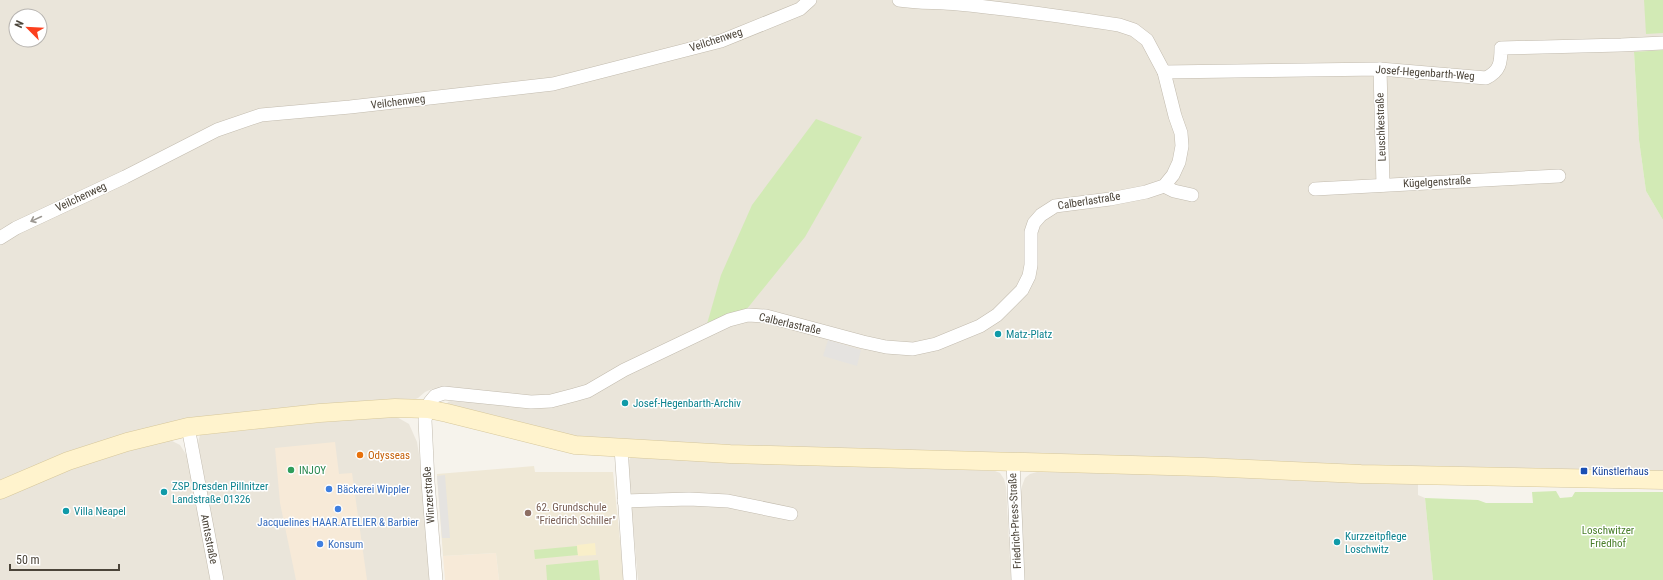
<svg xmlns="http://www.w3.org/2000/svg" width="1663" height="580" font-family="'Roboto Condensed',sans-serif">
	<style>
		.residential { fill: #eae5da; fill-rule: evenodd }
		.commercial { fill: #f7ead8 }
		.education { fill: #efe8d6 }
		.green { fill: #d2eab5 }
		.sand { fill: #f9efc9 }
		.parking { fill: #e5e3e0 }
		.lines { fill: none; stroke-linecap: round; stroke-linejoin: round }
		.minor-casing { stroke: #c2bbae; stroke-width: 14 }
		.secondary-casing { stroke: #d6c79b; stroke-width: 19 }
		.minor { stroke: #fff; stroke-width: 13 }
		.secondary { stroke: #fff3cd; stroke-width: 18 }
		.oneway { stroke: #9c9892 }
		.culture-dot { fill: #0f9aa8; stroke: #fff; stroke-width: 1.5 }
		.food-dot { fill: #e8710a; stroke: #fff; stroke-width: 1.5 }
		.leisure-dot { fill: #2e9e5b; stroke: #fff; stroke-width: 1.5 }
		.transit-dot { fill: #1a4fb4; stroke: #fff; stroke-width: 1.5 }
		.shop-dot { fill: #3f7fe0; stroke: #fff; stroke-width: 1.5 }
		.education-dot { fill: #8d6e63; stroke: #fff; stroke-width: 1.5 }
		.labels { text-anchor: middle; dominant-baseline: central; stroke-width: 3; stroke-linejoin: round; paint-order: stroke }
		.street-label { font-size: 11px; fill: #4b4439; stroke: #fff }
		.culture-label { font-size: 11px; fill: #0d838f; stroke: #fff; text-anchor: start }
		.food-label { font-size: 11px; fill: #c56008; stroke: #fff; text-anchor: start }
		.leisure-label { font-size: 11px; fill: #27864d; stroke: #fff; text-anchor: start }
		.transit-label { font-size: 11px; fill: #164399; stroke: #fff; text-anchor: start }
		.shop-label { font-size: 11px; fill: #366cbe; stroke: #fff; text-anchor: start }
		.education-label { font-size: 11px; fill: #785e54; stroke: #fff; text-anchor: start }
		.park-label { font-size: 11px; fill: #4a7f2a; stroke: #fff }
	</style>
	<rect width="100%" height="100%" fill="#f6f3ec"/>
	<g class="residential">
		<path d="M0 0H1663V50L1634 53 1639 140 1646 191 1663 220V473L1429 471 577 440 447 404 448 402 451 401 474 402 444 388 432 389 425 392 418 398 409 402 226 415 0 482ZM16 16H40V40H16Z"/>
		<polygon points="395,416 409,424 417,442 421,467 430,580 223,580 198,443 200,435 324,422"/>
		<polygon points="165,440 172,441 180,445 187,456 211,580 0,580 0,498 71,469 126,450"/>
		<polygon points="631,457 995,471 1000,473 1004,479 1006,487 1011,580 638,580 628,469 628,462"/>
		<polygon points="1037,472 1202,475 1418,484 1418,495 1425,498 1433,580 1023,580 1020,497 1022,486 1025,478 1030,474"/>
	</g>
	<g class="commercial">
		<polygon points="335,442 339,474 352,473 367,580 296,580 280,503 275,448"/>
		<polygon points="496,553 499,580 445,580 443,556"/>
	</g>
	<polygon class="education" points="534,466 535,472 613,472 624,580 499,580 496,553 443,556 437,474"/>
	<g class="green">
		<polygon points="1644,0 1663,0 1663,33 1646,34"/>
		<polygon points="1663,50 1663,220 1646,191 1639,140 1634,52"/>
		<polygon points="816,119 862,137 805,237 746,310 707,324 721,275 752,205"/>
		<polygon points="1556,491 1560,498 1572,497 1575,492 1663,492 1663,580 1433,580 1425,498 1478,500 1486,503 1533,503 1532,492"/>
		<polygon points="577,546 578,555 535,559 534,550"/>
		<polygon points="598,560 600,580 547,580 546,565"/>
	</g>
	<polygon class="sand" points="595,543 596,555 578,556 577,545"/>
	<g class="parking">
		<polygon points="828,340 861,350 857,366 823,356"/>
		<polygon points="445,475 450,538 442,538 437,476"/>
	</g>
	<g class="lines">
		<defs>
			<g id="minor">
				<polyline points="1380,69 1383,185"/>
				<path d="M1164 72 1380 69 1486 78C1500 71 1501 63 1501 48L1621 45 1663 43"/>
				<polyline points="1164,186 1174,191 1192,195"/>
				<polyline points="1315,189 1559,176"/>
				<polyline points="0,238 16,228 125,177 217,130 261,115 350,107 553,84 721,41 800,9 810,0"/>
				<polyline points="188,427 217,580"/>
				<polyline points="621,448 630,580"/>
				<polyline points="1013,462 1018,580"/>
				<polyline points="624,501 689,499 728,501 791,514"/>
				<path d="M436 580 428 482 425 420 430 402 435 396 444 393 531 402 551 401 574 395 588 391 624 370 729 320 748 315 766 316 863 342 886 347 913 349 936 344 980 326 997 315 1022 290 1029 276 1031 265V232L1034 223 1041 215 1055 206 1110 199 1146 192 1164 186 1173 175 1179 162 1182 146 1181 133 1175 116 1164 72 1147 40 1134 30 1119 25C1066 17 1012 9 958 4 938 2 919 3 899 0"/>
			</g>
			<polyline id="secondary" points="0,490 68,461 127,442 188,427 320,413 395,408 428,409 447,413 575,445 730,454 1204,467 1361,474 1663,480"/>
		</defs>
		<use href="#minor" class="minor-casing"/>
		<use href="#secondary" class="secondary-casing"/>
		<use href="#minor" class="minor"/>
		<use href="#secondary" class="secondary"/>
	</g>
	<defs><path id="oneway-shaft" d="M-6 0H5M1.5-3L5.5 0L1.5 3" fill="none" stroke-width="1.6" stroke-linecap="round" stroke-linejoin="round"/></defs>
	<use class="oneway" href="#oneway-shaft" transform="translate(36 219) rotate(155)"/>
	<g class="culture-dot">
		<circle cx="998" cy="334" r="4"/>
		<circle cx="625" cy="403" r="4"/>
		<circle cx="164" cy="492" r="4"/>
		<circle cx="66" cy="511" r="4"/>
		<circle cx="1337" cy="542" r="4"/>
	</g>
	<circle class="food-dot" cx="360" cy="455" r="4"/>
	<circle class="leisure-dot" cx="291" cy="470" r="4"/>
	<rect class="transit-dot" x="1580" y="467" width="8" height="8" rx="2"/>
	<g class="shop-dot">
		<circle cx="329" cy="489" r="4"/>
		<circle cx="338" cy="509" r="4"/>
		<circle cx="320" cy="544" r="4"/>
	</g>
	<circle class="education-dot" cx="528" cy="513" r="4"/>
	<g class="labels">
		<g class="street-label">
			<text transform="translate(716 40) rotate(-18)">Veilchenweg</text>
			<text transform="translate(1425 73) rotate(4)">Josef-Hegenbarth-Weg</text>
			<text transform="translate(398 102) rotate(-7)">Veilchenweg</text>
			<text transform="translate(1381 127) rotate(-92)">Leuschkestraße</text>
			<text transform="translate(1437 182) rotate(-3)">Kügelgenstraße</text>
			<text transform="translate(81 197) rotate(-25)">Veilchenweg</text>
			<text transform="translate(1089 201) rotate(-9)">Calberlastraße</text>
			<text transform="translate(790 324) rotate(13)">Calberlastraße</text>
			<text transform="translate(429 495) rotate(-94)">Winzerstraße</text>
			<text transform="translate(1015 521) rotate(-93)">Friedrich-Press-Straße</text>
			<text transform="translate(209 539) rotate(79)">Amtsstraße</text>
		</g>
		<g class="culture-label">
			<text x="1006" y="334">Matz-Platz</text>
			<text x="633" y="403">Josef-Hegenbarth-Archiv</text>
			<text x="172" y="486">ZSP Dresden Pillnitzer<tspan x="172" dy="13">Landstraße 01326</tspan></text>
			<text x="74" y="511">Villa Neapel</text>
			<text x="1345" y="536">Kurzzeitpflege<tspan x="1345" dy="13">Loschwitz</tspan></text>
		</g>
		<g class="food-label">
			<text x="368" y="455">Odysseas</text>
		</g>
		<g class="leisure-label">
			<text x="299" y="470">INJOY</text>
		</g>
		<g class="transit-label">
			<text x="1592" y="471">Künstlerhaus</text>
		</g>
		<g class="shop-label">
			<text x="337" y="489">Bäckerei Wippler</text>
			<text x="338" y="522" text-anchor="middle">Jacquelines HAAR.ATELIER &amp; Barbier</text>
			<text x="328" y="544">Konsum</text>
		</g>
		<g class="education-label">
			<text x="536" y="507">62. Grundschule<tspan x="536" dy="13">"Friedrich Schiller"</tspan></text>
		</g>
		<g class="park-label">
			<text x="1608" y="530">Loschwitzer<tspan x="1608" dy="13">Friedhof</tspan></text>
		</g>
	</g>
	<g transform="translate(28 28) rotate(294)"><circle r="19" fill="#ffffff" stroke="#b7b4b0"/>
	<path d="M0-3L7 15L0 10L-7 15Z" fill="#fc3f1d"/>
	<text y="-6" font-size="11" font-weight="bold" text-anchor="middle" fill="#4b4439">N</text>
	</g>
	<path d="M10 564v6h109v-6" fill="none" stroke="#4b4439" stroke-width="2"/>
	<text x="16" y="564" font-size="12" fill="#4b4439" stroke="#ffffff" stroke-width="3" paint-order="stroke">50 m</text>
</svg>
